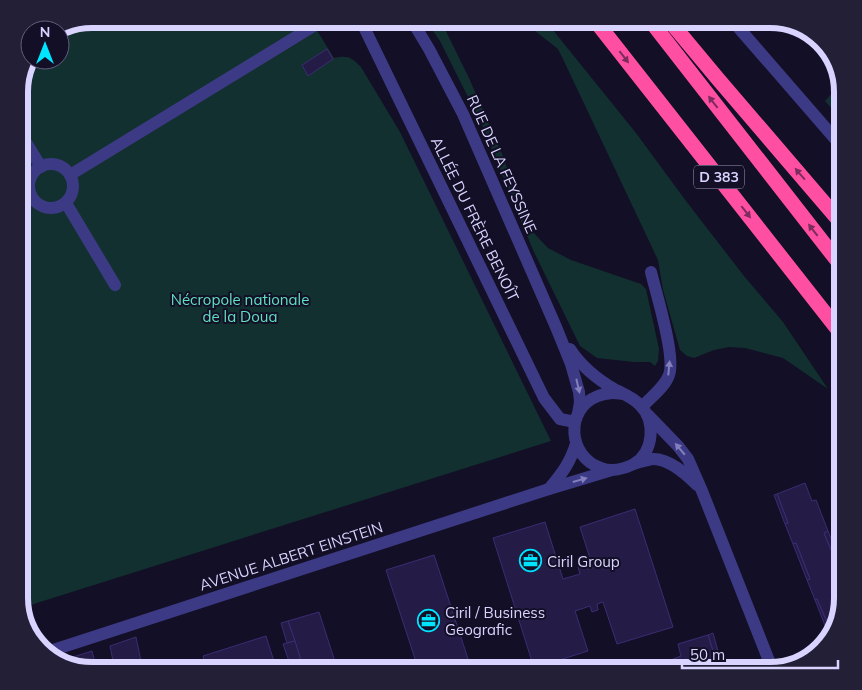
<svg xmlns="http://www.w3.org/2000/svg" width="862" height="690" font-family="Mulish,sans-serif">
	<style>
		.green { fill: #12302f }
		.building { fill: #241b47; stroke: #3b2d73 }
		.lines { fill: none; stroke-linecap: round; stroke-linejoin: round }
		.minor { stroke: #3d3a85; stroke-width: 12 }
		.highway { stroke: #ff4fa3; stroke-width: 15 }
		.oneway { fill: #7d2c5e }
		.oneway2 { fill: #837fbc }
		.labels { text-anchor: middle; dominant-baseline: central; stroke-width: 4; stroke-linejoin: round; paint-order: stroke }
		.shield { fill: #130f26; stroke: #9e99be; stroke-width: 1 }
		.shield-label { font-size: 14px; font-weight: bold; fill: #d9d4ff }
		.street-label { font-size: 15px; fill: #d9d4ff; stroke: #130f26 }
		.park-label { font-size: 15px; fill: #5fe0c0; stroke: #130f26 }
		.poi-label { font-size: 15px; fill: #d9d4ff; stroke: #130f26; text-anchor: start }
		.rim { fill: none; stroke: #d9d4ff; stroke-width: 6 }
	</style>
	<rect width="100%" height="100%" fill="#130f26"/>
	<g class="green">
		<path d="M91 19H310L334 58C348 55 351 57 361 67L400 132 551 441 21 608 19 603V86L32 60H60V30Z"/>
		<polygon points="425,19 440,19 469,78 502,154 523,212 533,232 548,248 571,260 641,284 646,289 659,349 658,361 655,366 650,362 634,362 597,358 580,346 533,250 483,127 440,41"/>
		<polygon points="520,19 544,19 636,133 686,201 744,276 783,322 828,389 783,358 745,348 729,347 714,350 694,358 687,356 680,350 663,290 658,260 563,59 558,49"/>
		<polygon points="841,83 843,91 843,121 825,101"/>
	</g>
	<g class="building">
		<polygon points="327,49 333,59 308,76 302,65"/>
		<polygon points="805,483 812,501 816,500 828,531 824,533 838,567 842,566 843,569 843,599 833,625 829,627 817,599 815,600 807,580 810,579 796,543 793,544 785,524 788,523 777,494"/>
		<polygon points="777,494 788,523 785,524 774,495"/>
		<polygon points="635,509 673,627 617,644 603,602 597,604 598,610 592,612 590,606 575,611 588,651 534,668 493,538 545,522 563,579 580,574 578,567 587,565 588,569 593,568 580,527"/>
		<polygon points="828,531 834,546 830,547 824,533"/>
		<polygon points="796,543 810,579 807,580 793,544"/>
		<polygon points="836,551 842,566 838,567 832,553"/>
		<polygon points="434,555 472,671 419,671 386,570"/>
		<polygon points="817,599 829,627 826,628 815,600"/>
		<polygon points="319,612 338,671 304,671 302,664 288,621"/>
		<polygon points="288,621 295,641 287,643 281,623"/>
		<polygon points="713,633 718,651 713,651 708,635"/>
		<polygon points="708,635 713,651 718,651 722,656 722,660 719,664 699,671 686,671 685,667 677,669 673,659 681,656 678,644"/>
		<polygon points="266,636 277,671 208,671 203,656"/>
		<polygon points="136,637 142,666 115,671 110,646"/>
		<polygon points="295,641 302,664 291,667 283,644"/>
		<polygon points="92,651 97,671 91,671 75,665 73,657"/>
		<polygon points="302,664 304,671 293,671 292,667"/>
		<polygon points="142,666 143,671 128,671 127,669"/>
		<polygon points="386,666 388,671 370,671"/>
	</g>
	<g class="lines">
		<g class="minor">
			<polyline points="357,19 362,23 544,398 560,419 575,422"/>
			<polyline points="411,19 429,49 463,114 556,327 571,364 579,392 580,402 578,414"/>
			<polyline points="731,19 843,148"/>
			<polyline points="19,131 41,167"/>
			<circle cx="51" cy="186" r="22"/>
			<polyline points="70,175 325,19"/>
			<polyline points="19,203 31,195"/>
			<polyline points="66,203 115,285"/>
			<path d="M570 349C581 366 597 379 614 389 622 393 634 398 640 405 656 421 654 452 634 464 624 469 611 472 601 468 568 457 564 409 598 396 607 392 615 393 624 394"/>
			<path d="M642 407C651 397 665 387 669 375 676 357 656 293 651 272"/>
			<polyline points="648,415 678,446 688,459 702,491 773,671"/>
			<path d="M636 463C641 462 647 460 652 459 669 458 686 474 697 485"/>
			<path d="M549 489C562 473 569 465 576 444"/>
			<polyline points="44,653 549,489 612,470"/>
		</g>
		<g class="highway">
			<polyline points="594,19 843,336"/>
			<polyline points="649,19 843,268"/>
			<polyline points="668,19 718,79 843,225"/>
		</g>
	</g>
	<defs><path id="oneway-solid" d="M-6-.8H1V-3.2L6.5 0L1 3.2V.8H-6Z" transform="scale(1.25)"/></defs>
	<g class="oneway">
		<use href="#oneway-solid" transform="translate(624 57) rotate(52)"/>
		<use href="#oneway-solid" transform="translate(713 102) rotate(-128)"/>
		<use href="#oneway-solid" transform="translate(800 174) rotate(-131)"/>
		<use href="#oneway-solid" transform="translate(746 212) rotate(52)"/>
		<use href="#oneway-solid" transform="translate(813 230) rotate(-128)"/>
	</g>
	<g class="oneway2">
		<use href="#oneway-solid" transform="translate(669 368) rotate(-84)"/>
		<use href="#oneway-solid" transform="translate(578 386) rotate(77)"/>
		<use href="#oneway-solid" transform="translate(680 449) rotate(-130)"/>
		<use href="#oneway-solid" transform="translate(580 480) rotate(-16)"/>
	</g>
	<defs>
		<symbol id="office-ring" viewBox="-11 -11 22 22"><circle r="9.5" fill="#130f26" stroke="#00e5ff" stroke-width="1.5"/><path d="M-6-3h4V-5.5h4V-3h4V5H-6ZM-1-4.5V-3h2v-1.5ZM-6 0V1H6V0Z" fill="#00e5ff"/></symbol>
	</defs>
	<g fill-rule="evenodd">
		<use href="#office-ring" x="518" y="548" width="25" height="25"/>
		<use href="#office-ring" x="416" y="608" width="25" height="25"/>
	</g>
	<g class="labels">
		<rect class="shield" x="694" y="165.5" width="50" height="23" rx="4"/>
		<g class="shield-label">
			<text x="719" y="177">D 383</text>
		</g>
		<g class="street-label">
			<text transform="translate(502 164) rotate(66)">RUE DE LA FEYSSINE</text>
			<text transform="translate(475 219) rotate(64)">ALLÉE DU FRÈRE BENOÎT</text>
			<text transform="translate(291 556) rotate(-18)">AVENUE ALBERT EINSTEIN</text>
		</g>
		<g class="park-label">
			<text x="240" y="299">Nécropole nationale<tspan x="240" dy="17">de la Doua</tspan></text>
		</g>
		<g class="poi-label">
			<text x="547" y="561">Ciril Group</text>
			<text x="445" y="612">Ciril / Business<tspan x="445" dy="17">Geografic</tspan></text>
		</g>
	</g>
	<path d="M0 0H862V690H0ZM92 28H770A64 64 0 0 1 834 92V598A64 64 0 0 1 770 662H92A64 64 0 0 1 28 598V92A64 64 0 0 1 92 28Z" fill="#231f37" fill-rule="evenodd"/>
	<path class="rim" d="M92 28H770A64 64 0 0 1 834 92V598A64 64 0 0 1 770 662H92A64 64 0 0 1 28 598V92A64 64 0 0 1 92 28Z"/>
	<g transform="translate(45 45)"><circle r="24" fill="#130f26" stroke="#625e7d"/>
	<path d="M0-4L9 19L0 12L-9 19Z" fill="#00e5ff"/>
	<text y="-8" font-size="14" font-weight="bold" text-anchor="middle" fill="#d9d4ff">N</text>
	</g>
	<path d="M682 660v8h156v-8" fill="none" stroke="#d9d4ff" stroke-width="2.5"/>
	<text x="690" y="660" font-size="15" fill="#d9d4ff" stroke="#130f26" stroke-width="4" paint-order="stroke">50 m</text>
</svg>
